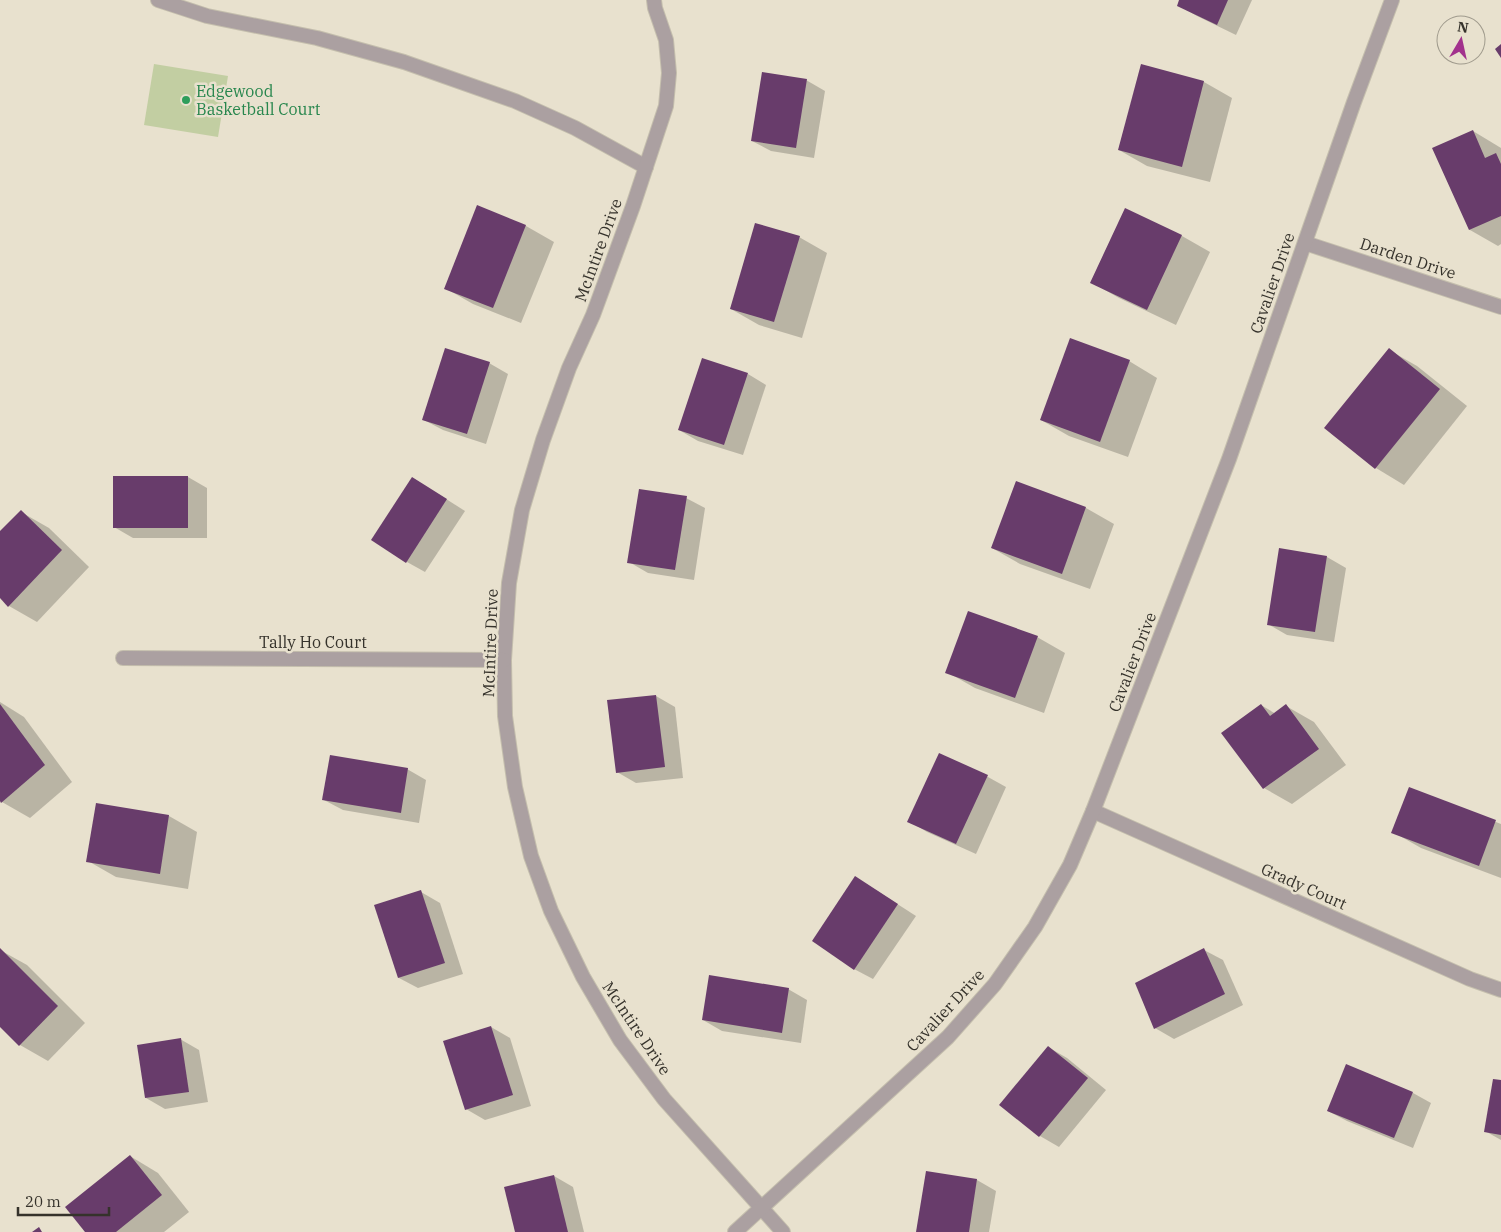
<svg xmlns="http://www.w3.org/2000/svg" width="1501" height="1232" font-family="'IBM Plex Serif',serif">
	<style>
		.park { fill: #c2cea2 }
		.shadow { fill: #0003 }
		.building { fill: #683c6b }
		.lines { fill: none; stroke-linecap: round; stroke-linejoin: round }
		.service-casing { stroke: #c4bead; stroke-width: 16 }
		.minor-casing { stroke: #c4bead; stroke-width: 16 }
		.tertiary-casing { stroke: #c4bead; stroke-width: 16 }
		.service { stroke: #aba0a1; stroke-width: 14 }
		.minor { stroke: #aba0a1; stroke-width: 14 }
		.tertiary { stroke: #aba0a1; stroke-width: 14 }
		.leisure-dot { fill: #2e9e5b; stroke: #e8e1ce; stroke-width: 2 }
		.labels { text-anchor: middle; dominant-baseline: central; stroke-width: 5; stroke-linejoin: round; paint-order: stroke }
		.leisure-label { font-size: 16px; fill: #27864d; stroke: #e8e1ce; text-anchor: start }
		.street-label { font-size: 16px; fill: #35322b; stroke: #e8e1ce }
	</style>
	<rect width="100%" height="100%" fill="#e8e1ce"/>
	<polygon class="park" points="154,64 228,76 218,137 144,125"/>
	<g class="shadow">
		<polygon points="1181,0 1252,0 1236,35 1197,16 1178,5"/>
		<polygon points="1142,66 1204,82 1232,98 1210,182 1147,166 1119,150"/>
		<polygon points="806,80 825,91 814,158 771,151 752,141"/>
		<polygon points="1473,131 1501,148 1501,244 1498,246 1470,230 1434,149"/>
		<polygon points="478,207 526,226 554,242 521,323 473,304 445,288"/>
		<polygon points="1125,210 1182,236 1210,252 1176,325 1119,298 1091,282"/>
		<polygon points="799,237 827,253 802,338 759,325 731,309"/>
		<polygon points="1389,350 1417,366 1467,406 1404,485 1376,468 1326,428"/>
		<polygon points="1129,361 1157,378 1128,457 1069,436 1041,420"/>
		<polygon points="489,363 508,374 486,444 443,430 424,420"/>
		<polygon points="748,374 766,385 743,455 698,441 679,430"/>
		<polygon points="188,477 207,488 207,538 133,538 114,527"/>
		<polygon points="413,478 465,511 425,572 407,562"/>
		<polygon points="1016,482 1086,508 1114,524 1090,589 1020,564 992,548"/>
		<polygon points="686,498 705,508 694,580 648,573 629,562"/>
		<polygon points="21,512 49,528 89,567 37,622 9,606 0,597 0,533"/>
		<polygon points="1280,550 1327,557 1346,568 1334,642 1287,635 1268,624"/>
		<polygon points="1037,637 1065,653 1044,713 975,688 947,672"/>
		<polygon points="656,696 675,707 683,778 636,783 617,772"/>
		<polygon points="0,702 24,717 72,782 30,818 2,802 0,799"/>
		<polygon points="1261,705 1276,714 1286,706 1314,722 1346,765 1292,804 1264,788"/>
		<polygon points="940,754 988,777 1006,787 976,854 927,832 909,821"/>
		<polygon points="407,769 426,780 419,823 343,810 324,800"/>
		<polygon points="1409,788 1501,824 1501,878 1421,848 1393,832"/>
		<polygon points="97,805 169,816 197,832 188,889 116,877 88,861"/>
		<polygon points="874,889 916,916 873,979 854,969"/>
		<polygon points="421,892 440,903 463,974 418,988 399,978"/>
		<polygon points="0,950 27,965 85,1023 48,1061 20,1045 0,1025"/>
		<polygon points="1204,950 1223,960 1243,1005 1174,1039 1155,1028"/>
		<polygon points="788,989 807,1000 801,1043 722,1031 703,1020"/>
		<polygon points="491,1027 510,1038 531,1106 485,1120 466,1109"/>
		<polygon points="180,1039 199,1050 208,1102 165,1109 146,1098"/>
		<polygon points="1048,1047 1067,1058 1106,1090 1059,1147 1040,1136 1001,1105"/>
		<polygon points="1501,1082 1501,1140 1485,1131"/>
		<polygon points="1413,1093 1431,1103 1413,1148 1347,1121 1328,1111"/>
		<polygon points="130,1156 158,1173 189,1212 164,1232 87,1232"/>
		<polygon points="927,1172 977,1180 996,1191 989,1232 918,1232"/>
		<polygon points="554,1176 573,1187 584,1232 516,1232"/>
	</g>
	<g class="building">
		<polygon points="1179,0 1228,0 1217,25 1177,6"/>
		<polygon points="1501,44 1501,58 1495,49"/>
		<polygon points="1141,64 1204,81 1182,167 1118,150"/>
		<polygon points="762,72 807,79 796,148 751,141"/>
		<polygon points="1473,130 1485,158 1496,153 1501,164 1501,216 1469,230 1432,148"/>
		<polygon points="477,205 526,225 493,308 444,289"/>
		<polygon points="1125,208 1182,235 1147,310 1090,283"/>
		<polygon points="755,223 800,236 774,322 730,309"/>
		<polygon points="1070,338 1130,360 1100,442 1040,420"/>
		<polygon points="445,348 490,362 467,434 422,420"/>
		<polygon points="1389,348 1440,389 1375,469 1324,428"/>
		<polygon points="702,358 748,373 724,445 678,430"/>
		<rect x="113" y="476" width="75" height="52"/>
		<polygon points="412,477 447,499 406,563 371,540"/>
		<polygon points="1016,481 1086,507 1062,574 991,548"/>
		<polygon points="639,489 687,496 675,570 627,563"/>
		<polygon points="21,510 62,550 8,607 0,598 0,531"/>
		<polygon points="1279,548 1327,556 1315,632 1267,625"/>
		<polygon points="968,611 1038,636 1015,698 945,673"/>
		<polygon points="656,695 665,767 616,773 607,700"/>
		<polygon points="0,704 45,765 1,803 0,801"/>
		<polygon points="1261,704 1270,716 1286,704 1319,749 1263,789 1221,733"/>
		<polygon points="939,753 988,775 956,844 907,822"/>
		<polygon points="330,755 408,768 401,813 322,800"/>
		<polygon points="1409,787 1496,820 1479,866 1391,833"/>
		<polygon points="96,803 169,815 160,874 86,862"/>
		<polygon points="855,876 898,904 854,970 812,941"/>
		<polygon points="421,890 445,963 398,978 374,905"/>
		<polygon points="0,948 58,1006 19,1046 0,1027"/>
		<polygon points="1204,948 1225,994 1154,1029 1135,983"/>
		<polygon points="709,975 789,988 782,1033 702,1020"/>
		<polygon points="491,1026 513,1095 465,1110 443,1041"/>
		<polygon points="181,1038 189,1092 145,1098 137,1045"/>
		<polygon points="1048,1046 1088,1078 1039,1137 999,1105"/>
		<polygon points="1346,1064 1413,1092 1394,1138 1327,1111"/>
		<polygon points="1493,1079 1501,1080 1501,1135 1484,1132"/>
		<polygon points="130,1155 162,1195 116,1232 85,1232 65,1207"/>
		<polygon points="926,1171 977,1179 969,1232 916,1232"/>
		<polygon points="554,1175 568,1232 515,1232 504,1187"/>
		<polygon points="39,1227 42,1232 32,1232"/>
	</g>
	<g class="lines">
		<defs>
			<polyline id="service" points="158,0 207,16 317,38 404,62 515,101 575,128 646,167"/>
			<g id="minor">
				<polyline points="654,0 655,8 666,40 669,73 666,106 633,206 593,315 569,368 543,440 522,510 509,583 504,660 505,716 515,787 531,856 551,911 583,977 620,1040 664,1099 783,1232"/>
				<polyline points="1305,243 1501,307"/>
				<polyline points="123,658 504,660"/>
				<polyline points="1093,811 1470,979 1501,990"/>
			</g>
			<polyline id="tertiary" points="735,1232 948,1037 995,984 1035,927 1070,865 1093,811 1229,459 1354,102 1392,0"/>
		</defs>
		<use href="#service" class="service-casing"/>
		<use href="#minor" class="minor-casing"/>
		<use href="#tertiary" class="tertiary-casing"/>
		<use href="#service" class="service"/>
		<use href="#minor" class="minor"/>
		<use href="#tertiary" class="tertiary"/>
	</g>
	<circle class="leisure-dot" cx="186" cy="100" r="5"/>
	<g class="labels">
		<g class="leisure-label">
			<text x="196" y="91">Edgewood<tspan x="196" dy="18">Basketball Court</tspan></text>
		</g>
		<g class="street-label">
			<text transform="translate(598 250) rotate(-70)">McIntire Drive</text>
			<text transform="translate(1408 258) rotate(18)">Darden Drive</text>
			<text transform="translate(1272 283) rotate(-71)">Cavalier Drive</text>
			<text x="313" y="642">Tally Ho Court</text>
			<text transform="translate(490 643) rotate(-88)">McIntire Drive</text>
			<text transform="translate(1132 662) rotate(-69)">Cavalier Drive</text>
			<text transform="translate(1304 886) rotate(24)">Grady Court</text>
			<text transform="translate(945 1010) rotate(-47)">Cavalier Drive</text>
			<text transform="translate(637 1028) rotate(56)">McIntire Drive</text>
		</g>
	</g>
	<g transform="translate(1461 40) rotate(9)"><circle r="24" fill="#e8e1ce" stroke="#a09b8d"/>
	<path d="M0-4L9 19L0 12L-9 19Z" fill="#a2318d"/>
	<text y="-8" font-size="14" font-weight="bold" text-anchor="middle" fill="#35322b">N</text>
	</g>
	<path d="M18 1207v8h91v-8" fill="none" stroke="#35322b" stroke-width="2.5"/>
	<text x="25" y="1207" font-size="15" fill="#35322b" stroke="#e8e1ce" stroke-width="4" paint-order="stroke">20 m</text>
</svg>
